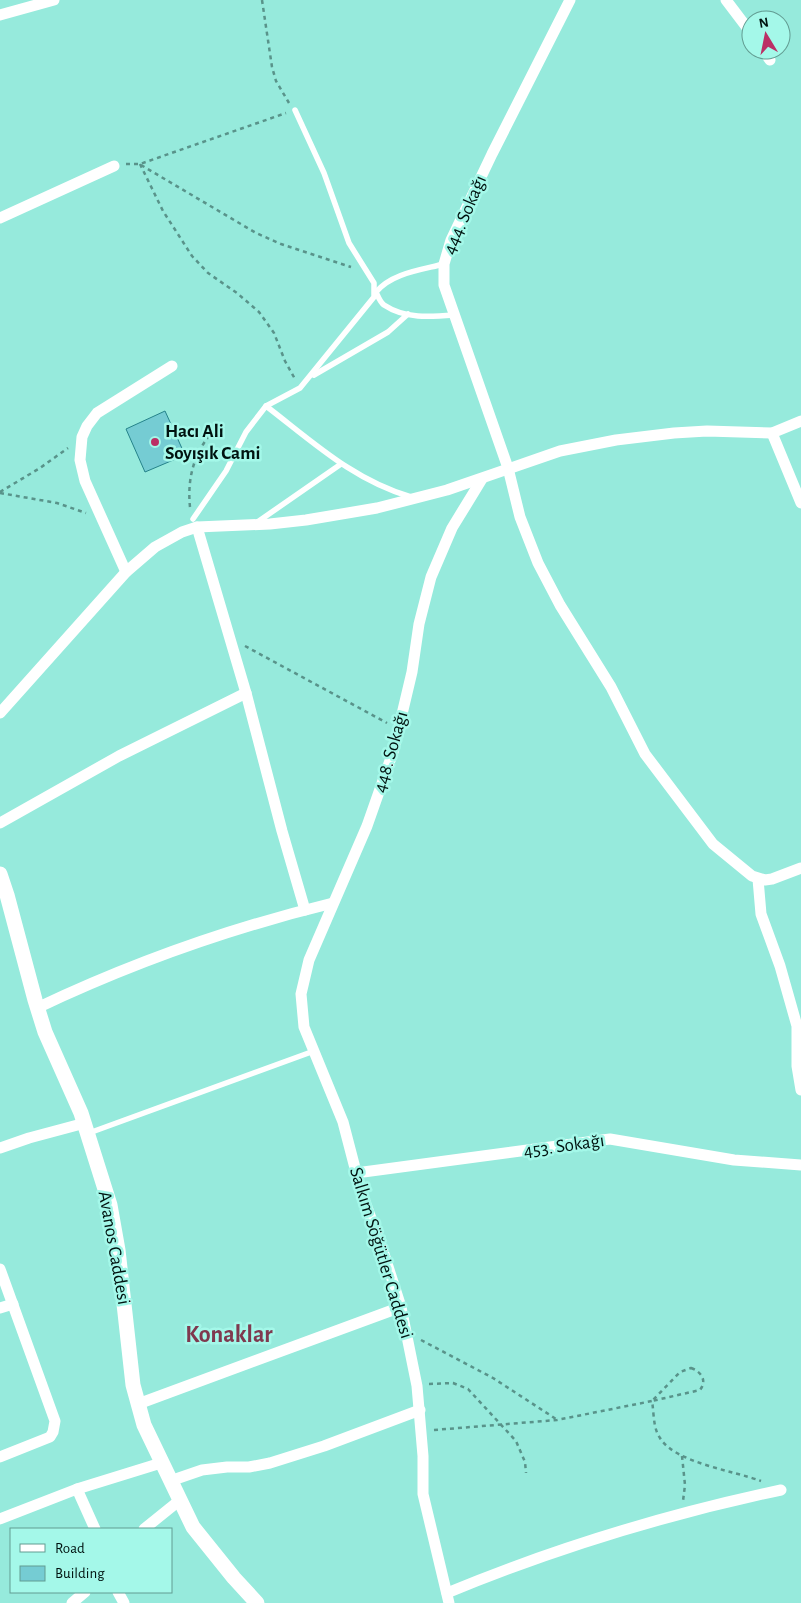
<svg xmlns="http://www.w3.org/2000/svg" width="801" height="1603" font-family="'Alegreya Sans',sans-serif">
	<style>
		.building { fill: #75ccd3; stroke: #25838a }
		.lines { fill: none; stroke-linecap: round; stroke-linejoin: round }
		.path { stroke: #59938a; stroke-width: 2.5; stroke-dasharray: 4 4; stroke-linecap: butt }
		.service { stroke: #fff; stroke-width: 5.5 }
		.minor { stroke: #fff; stroke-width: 11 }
		.tertiary { stroke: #fff; stroke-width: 15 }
		.poi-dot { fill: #bb2f65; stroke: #a4f8e9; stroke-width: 2 }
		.labels { text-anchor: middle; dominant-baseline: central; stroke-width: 5; stroke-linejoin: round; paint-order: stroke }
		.street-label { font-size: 19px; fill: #001310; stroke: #a4f8e9 }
		.poi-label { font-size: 19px; font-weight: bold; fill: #001310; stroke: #a4f8e9; text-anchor: start }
		.district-label { font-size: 24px; font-weight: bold; fill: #7f394f; stroke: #a4f8e9 }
	</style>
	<rect width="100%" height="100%" fill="#96eadc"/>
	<polygon class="building" points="165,411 185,455 145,472 126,429"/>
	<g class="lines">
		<g class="path">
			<polyline points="262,0 272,67 276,81 289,103"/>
			<polyline points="126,164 140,164 286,113"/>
			<polyline points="140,164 163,211 192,256 208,273 237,293 259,312 274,333 285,361 295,379"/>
			<polyline points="141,165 256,233 281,244 351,267"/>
			<polyline points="0,492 40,468 68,448"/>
			<polyline points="0,493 57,503 86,513"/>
			<path d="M190 507C187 478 194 452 214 430"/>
			<polyline points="245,646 387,723"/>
			<polyline points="421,1340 493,1378 556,1419"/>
			<path d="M691 1368C702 1372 707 1381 700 1390L652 1401 680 1372Z"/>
			<polyline points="429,1384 453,1383 468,1389 516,1441 525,1462 526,1473"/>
			<path d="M434 1430 557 1420 652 1401C654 1413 653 1428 660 1438 675 1463 735 1471 761 1481"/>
			<polyline points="682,1456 685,1485 683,1501"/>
		</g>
		<g class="service">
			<path d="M444 264C421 270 392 273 376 292 378 296 380 302 384 305 405 319 430 317 454 315"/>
			<polyline points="314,375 388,332 408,314"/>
			<path d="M266 406C313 442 353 480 411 497"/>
			<polyline points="193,519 226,471 246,432 266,406 300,388 374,297 374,283 349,243 324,173 295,110"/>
			<polyline points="256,523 341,464"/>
			<polyline points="89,1133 314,1051"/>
		</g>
		<g class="minor">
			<polyline points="570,0 492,154 451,240 444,264 444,285 508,468 520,517 538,563 560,605 611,687 645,754 713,844 752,876 765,880 772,879 801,868"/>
			<polyline points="726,0 751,33"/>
			<polyline points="0,15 54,0"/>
			<polyline points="763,50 770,60"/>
			<polyline points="0,218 114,166"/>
			<polyline points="772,433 801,503"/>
			<polyline points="197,527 246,693 282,831 305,910"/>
			<polyline points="126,572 85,481 80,460 82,437 87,426 97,413 172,366"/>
			<polyline points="0,713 126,572 155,547 182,532 197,527 270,524 306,520 377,508 447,490 560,451 616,440 674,433 707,431 772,433 801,421"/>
			<polyline points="0,823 119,756 246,693"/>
			<polyline points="758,879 761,914 780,966 797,1026 797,1066 801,1090"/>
			<path d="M37 1008C134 962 230 928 333 903"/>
			<polyline points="0,1148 29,1138 85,1123"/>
			<polyline points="356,1173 610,1139 734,1160 801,1165"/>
			<polyline points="0,1269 55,1421 53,1432 50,1437 0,1457"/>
			<polyline points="0,1308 13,1304"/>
			<polyline points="138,1404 401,1307"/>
			<polyline points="170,1481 202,1470 227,1467 249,1467 270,1463 324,1446 420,1410"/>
			<polyline points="77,1489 95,1529"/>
			<polyline points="0,1519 77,1489 161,1463"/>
			<polyline points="144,1529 180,1500"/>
			<polyline points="118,1592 124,1603"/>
			<path d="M447 1593C558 1547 663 1515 781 1490"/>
			<polyline points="72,1603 85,1592"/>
			<polyline points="449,1603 423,1494 423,1456 417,1386 401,1307 384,1254 361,1191 343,1122 304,1027 301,994 309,960 367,826 393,752 412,672 419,624 431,577 452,528 482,479"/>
		</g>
		<polyline class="tertiary" points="0,874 7,895 35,1000 45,1032 81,1113 110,1205 118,1250 133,1385 144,1425 193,1527 234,1578 257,1603"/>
	</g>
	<circle class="poi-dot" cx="155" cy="442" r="5"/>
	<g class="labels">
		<g class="street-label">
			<text transform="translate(465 215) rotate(-67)">444. Sokağı</text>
			<text transform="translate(391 752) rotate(-74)">448. Sokağı</text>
			<text transform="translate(564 1146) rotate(-8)">453. Sokağı</text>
			<text transform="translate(114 1248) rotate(80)">Avanos Caddesi</text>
			<text transform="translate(381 1253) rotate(73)">Salkım Söğütler Caddesi</text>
		</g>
		<g class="poi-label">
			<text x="165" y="431">Hacı Ali<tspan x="165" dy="22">Soyışık Cami</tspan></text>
		</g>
		<g class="district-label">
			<text x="229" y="1335">Konaklar</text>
		</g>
	</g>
	<rect x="10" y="1528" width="162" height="65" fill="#a4f8e9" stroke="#629c92"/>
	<rect x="20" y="1544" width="25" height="8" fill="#ffffff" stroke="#629c92"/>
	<text x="55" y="1553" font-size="15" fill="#001310">Road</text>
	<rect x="20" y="1566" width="25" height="15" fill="#75ccd3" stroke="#629c92"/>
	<text x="55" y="1578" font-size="15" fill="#001310">Building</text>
	<g transform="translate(766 35) rotate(350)"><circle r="24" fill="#a4f8e9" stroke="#629c92"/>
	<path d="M0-4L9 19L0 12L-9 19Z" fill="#bb2f65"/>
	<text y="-8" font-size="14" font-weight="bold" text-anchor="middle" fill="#001310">N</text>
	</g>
</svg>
